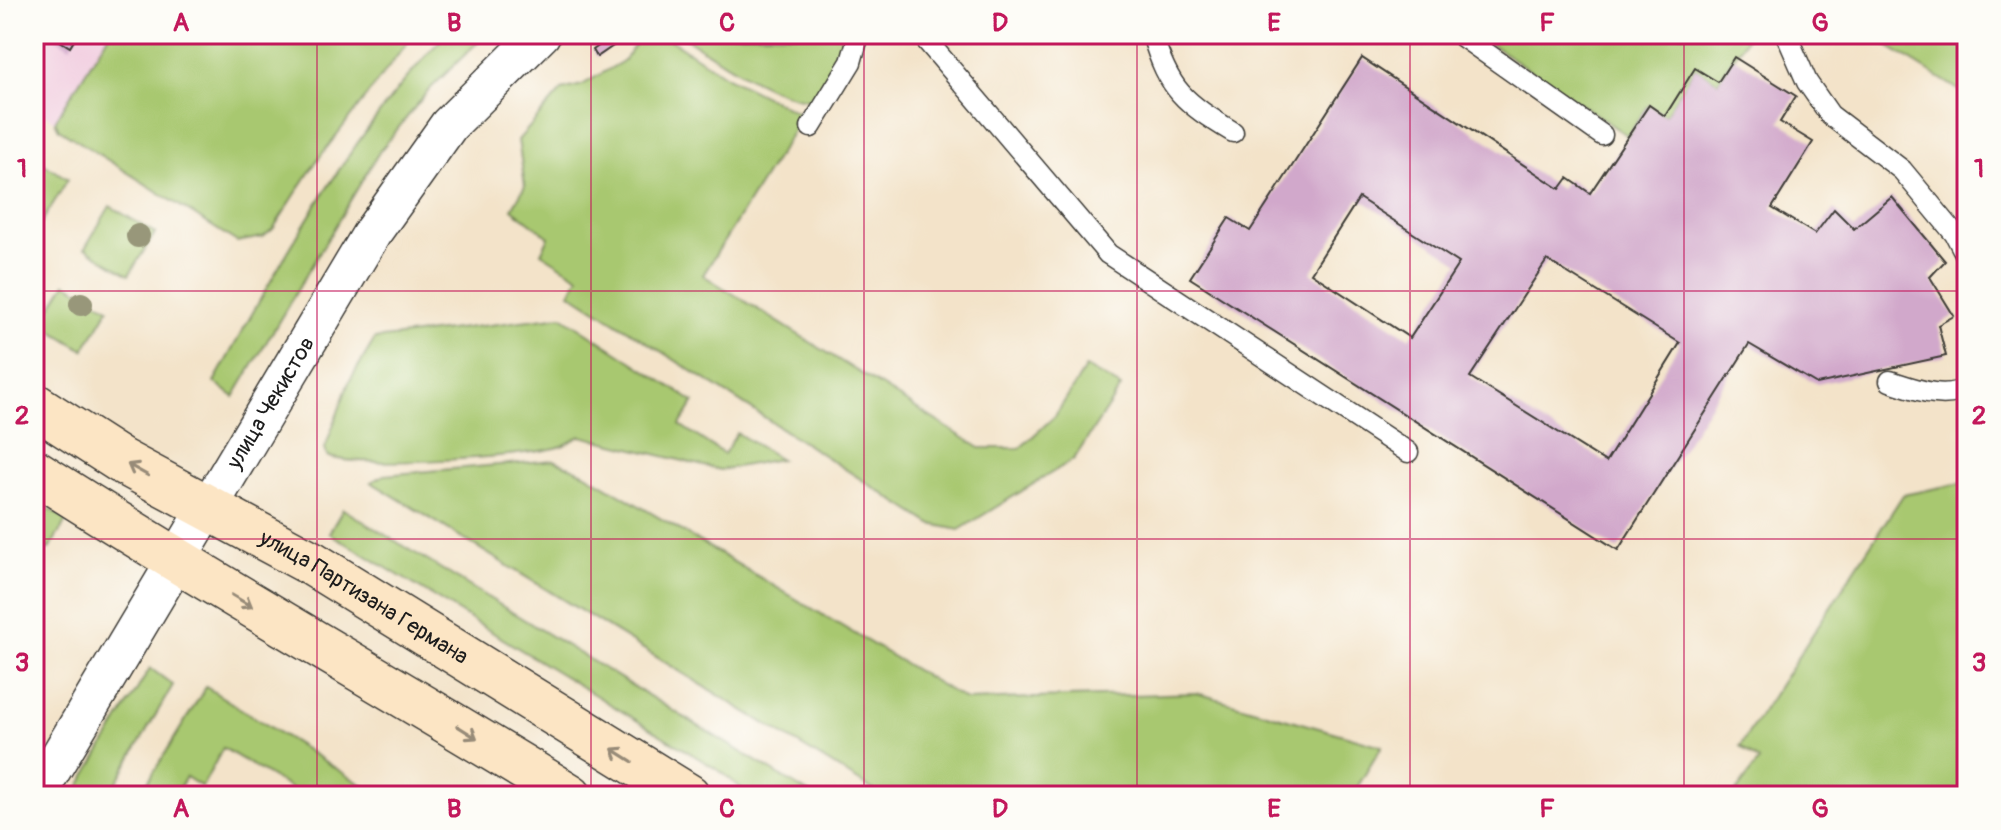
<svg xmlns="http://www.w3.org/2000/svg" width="2001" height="830" font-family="Pangolin,sans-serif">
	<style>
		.built { fill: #f2cfe1 }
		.green { fill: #a8c870; stroke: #627246; stroke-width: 2 }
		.building { fill: #d1a8cb; fill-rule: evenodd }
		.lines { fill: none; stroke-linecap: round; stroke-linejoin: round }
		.lane-casing { stroke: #3c3a36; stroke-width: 23 }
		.street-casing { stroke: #3c3a36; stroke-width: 41 }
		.secondary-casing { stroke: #3c3a36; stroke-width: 47 }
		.lane { stroke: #fff; stroke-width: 20 }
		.street { stroke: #fff; stroke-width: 38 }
		.secondary { stroke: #fce5c4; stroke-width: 44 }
		.tree { fill: #98977a }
		.oneway { stroke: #978b78 }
		.grid { fill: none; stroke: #c2185b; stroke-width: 2; stroke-opacity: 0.55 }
		.labels { text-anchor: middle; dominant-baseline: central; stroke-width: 6; stroke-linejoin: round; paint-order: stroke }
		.street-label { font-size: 22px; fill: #1c1c1c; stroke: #fdfcf7 }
		.neatline { fill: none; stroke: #c2185b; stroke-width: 3 }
		.grid-label { font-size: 26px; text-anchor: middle; font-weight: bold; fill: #c2185b }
	</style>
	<rect width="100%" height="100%" fill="#fdfcf7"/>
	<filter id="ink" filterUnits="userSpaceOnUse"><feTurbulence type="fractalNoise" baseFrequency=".0125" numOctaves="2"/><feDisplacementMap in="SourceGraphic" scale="16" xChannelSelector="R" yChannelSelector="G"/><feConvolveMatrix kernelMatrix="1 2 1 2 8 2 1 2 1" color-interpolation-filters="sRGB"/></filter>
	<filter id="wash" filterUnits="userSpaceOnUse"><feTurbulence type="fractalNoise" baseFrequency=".006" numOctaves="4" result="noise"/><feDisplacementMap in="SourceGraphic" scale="32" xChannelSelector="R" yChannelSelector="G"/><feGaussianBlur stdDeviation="1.8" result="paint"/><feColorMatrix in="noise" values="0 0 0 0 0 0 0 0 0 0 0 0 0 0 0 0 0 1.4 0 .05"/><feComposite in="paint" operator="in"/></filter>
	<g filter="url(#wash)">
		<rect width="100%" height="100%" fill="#f3e3c9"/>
		<polygon class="built" points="34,34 108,34 55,121 34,108"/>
		<g class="green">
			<polygon points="109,34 414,34 316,162 273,229 263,237 237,242 59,129 55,121"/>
			<path d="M446 34H486L428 91 379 152 234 397 214 382C282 260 349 136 446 34Z"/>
			<polygon points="643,34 669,39 727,77 803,115 703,275 980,448 1020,448 1055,416 1086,367 1121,387 1074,459 959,530 931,524 570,293 579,277 541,253 549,237 512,209 525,186 518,140 562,90 582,85 623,61"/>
			<path d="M679 34H844V41L819 99C780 104 713 55 679 34Z"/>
			<polygon points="1476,34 1749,34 1718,82 1695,68 1665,116 1648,106 1628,136"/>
			<polygon points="1868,34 1967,34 1967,95"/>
			<polygon points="34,158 68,179 42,222 34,218"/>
			<polygon points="110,206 155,233 129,275 85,248"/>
			<polygon points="66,283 109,308 84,350 41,324"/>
			<path d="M562 316 694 402 680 425 724 454 737 433 780 459 720 470 581 436C574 439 566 445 559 447 528 457 352 469 327 456L325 448 349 382 375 339Z"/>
			<polygon points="554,460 584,473 966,700 1197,693 1382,746 1352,796 883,796 371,482 384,475"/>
			<polygon points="1967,482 1967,796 1733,796 1759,761 1740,746 1903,495"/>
			<polygon points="34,500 67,520 49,549 34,549"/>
			<polygon points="343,509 813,796 750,796 723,773 329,533"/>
			<polygon points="150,668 173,685 109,796 74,796"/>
			<polygon points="206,687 380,796 303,796 223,748 202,787 186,777 174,796 139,796"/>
		</g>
		<g id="blocks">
			<g class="building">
				<polygon points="49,34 78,34 70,47"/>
				<polygon points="611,37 616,44 597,57 593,50"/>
				<path d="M1734 57 1796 96 1780 122 1813 142 1772 208 1815 234 1834 209 1854 229 1892 197 1945 261 1930 277 1954 316 1938 325 1946 356 1817 384 1749 344 1618 550 1190 278 1229 218 1250 231 1362 58 1560 189 1568 178 1590 193 1649 105 1665 116 1695 68 1718 82ZM1359 198 1459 263 1410 338 1311 273ZM1547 260 1680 343 1606 462 1470 377Z"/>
			</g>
		</g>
	</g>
	<g filter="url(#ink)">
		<use href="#blocks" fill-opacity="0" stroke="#3c3a36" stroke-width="2"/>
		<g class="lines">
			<defs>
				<g id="lane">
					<polyline points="921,34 1108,254 1408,452"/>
					<path d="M1152 34C1169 91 1184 102 1233 132"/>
					<polyline points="1459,34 1602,135"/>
					<polyline points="1786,34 1807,82 1830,115 1902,170 1955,234 1967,257"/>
					<polyline points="811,127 851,62 859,34"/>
					<path d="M1890 381C1912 388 1946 402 1967 387"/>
				</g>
				<g id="street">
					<path id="s1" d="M36 796 372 233 449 125 541 34"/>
				</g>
				<g id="secondary">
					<path id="s2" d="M34 405 121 461 313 564 688 796"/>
					<path d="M34 471C210 584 392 686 570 796"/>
				</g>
			</defs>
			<use href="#lane" class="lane-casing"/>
			<use href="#street" class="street-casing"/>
			<use href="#secondary" class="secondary-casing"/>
			<use href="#lane" class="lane"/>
			<use href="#street" class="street"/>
			<use href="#secondary" class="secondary"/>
		</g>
		<g class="tree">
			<circle cx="138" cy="236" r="12"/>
			<circle cx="81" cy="304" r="12"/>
		</g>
		<defs><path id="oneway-shaft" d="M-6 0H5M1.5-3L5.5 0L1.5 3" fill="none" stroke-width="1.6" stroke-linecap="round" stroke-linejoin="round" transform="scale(2)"/></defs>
		<g class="oneway">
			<use href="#oneway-shaft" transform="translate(138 470) rotate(-151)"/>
			<use href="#oneway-shaft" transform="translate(242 601) rotate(31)"/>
			<use href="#oneway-shaft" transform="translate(467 732) rotate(32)"/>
			<use href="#oneway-shaft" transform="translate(622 755) rotate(-148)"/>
		</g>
	</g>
	<path class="grid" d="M317 34V796M591 34V796M864 34V796M1137 34V796M1410 34V796M1684 34V796M34 291H1967M34 539H1967"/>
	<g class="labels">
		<g class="street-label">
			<text stroke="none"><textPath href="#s1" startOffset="458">улица Чекистов</textPath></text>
			<text stroke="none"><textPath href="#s2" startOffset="382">улица Партизана Германа</textPath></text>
		</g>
	</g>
	<rect width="2001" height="830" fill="none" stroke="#fdfcf7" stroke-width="88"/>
	<rect x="44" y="44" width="1913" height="742" class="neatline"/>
	<g class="grid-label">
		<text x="181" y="31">A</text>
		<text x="454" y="31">B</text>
		<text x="727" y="31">C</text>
		<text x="1000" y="31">D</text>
		<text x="1274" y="31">E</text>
		<text x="1547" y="31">F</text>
		<text x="1820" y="31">G</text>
		<text x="22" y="177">1</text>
		<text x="1979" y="177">1</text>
		<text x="22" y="424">2</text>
		<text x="1979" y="424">2</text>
		<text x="22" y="671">3</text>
		<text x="1979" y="671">3</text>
		<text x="181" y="817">A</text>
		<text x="454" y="817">B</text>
		<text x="727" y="817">C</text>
		<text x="1000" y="817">D</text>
		<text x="1274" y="817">E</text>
		<text x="1547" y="817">F</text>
		<text x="1820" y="817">G</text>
	</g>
</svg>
